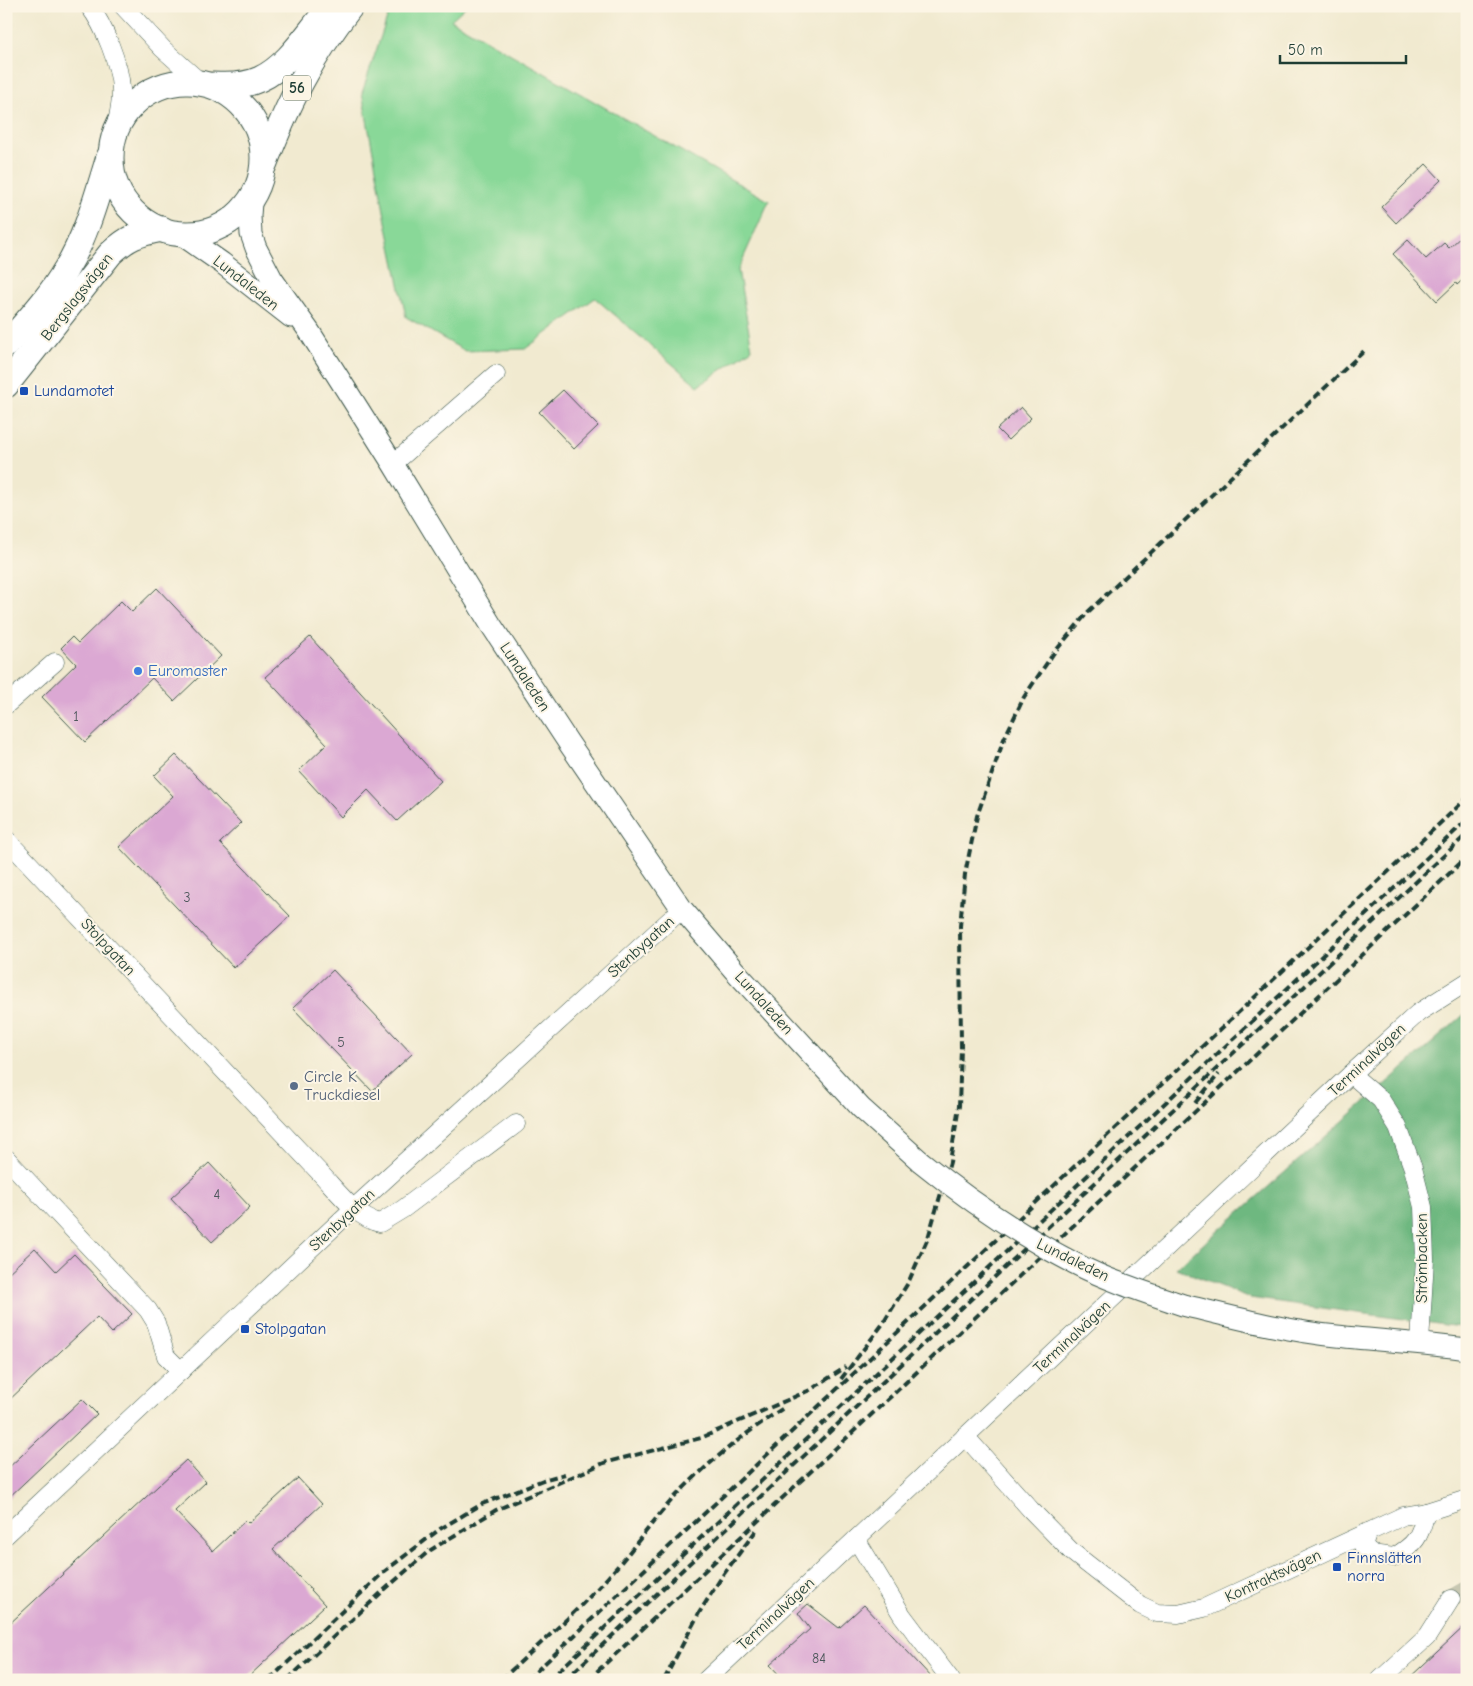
<svg xmlns="http://www.w3.org/2000/svg" width="1473" height="1686" font-family="'Comic Neue',sans-serif">
	<style>
		.green { fill: #89d898; stroke: #548a66 }
		.forest { fill: #6eb880; stroke: #467a5a }
		.building { fill: #dba8d3 }
		.lines { fill: none; stroke-linecap: round; stroke-linejoin: round }
		.minor-tunnel { stroke: #c7c7b1; stroke-width: 18; stroke-dasharray: 18 9; stroke-linecap: butt }
		.minor-casing { stroke: #3e574b; stroke-width: 19 }
		.major-casing { stroke: #3e574b; stroke-width: 23 }
		.highway-casing { stroke: #3e574b; stroke-width: 27 }
		.minor { stroke: #fff; stroke-width: 18 }
		.major { stroke: #fff; stroke-width: 21 }
		.highway { stroke: #fff; stroke-width: 25 }
		.rail { stroke: #1f3d34; stroke-width: 4; stroke-dasharray: 8 4; stroke-linecap: butt }
		.major-bridge-casing { stroke: #3e574b; stroke-width: 23; stroke-linecap: butt }
		.major-bridge { stroke: #fff; stroke-width: 21 }
		.transit-dot { fill: #1a4fb4; stroke: #fcf5e5; stroke-width: 2 }
		.shop-dot { fill: #3f7fe0; stroke: #fcf5e5; stroke-width: 2 }
		.service-dot { fill: #5c6f8a; stroke: #fcf5e5; stroke-width: 2 }
		.labels { text-anchor: middle; dominant-baseline: central; stroke-width: 4; stroke-linejoin: round; paint-order: stroke }
		.number-label { font-size: 14px; fill: #4e585c }
		.shield { fill: #fcf5e5; stroke: #617469; stroke-width: 1 }
		.shield-label { font-size: 15px; font-weight: bold; fill: #1f3d34 }
		.street-label { font-size: 16px; fill: #1f3d34; stroke: #fcf5e5 }
		.transit-label { font-size: 16px; fill: #164399; stroke: #fcf5e5; text-anchor: start }
		.shop-label { font-size: 16px; fill: #366cbe; stroke: #fcf5e5; text-anchor: start }
		.service-label { font-size: 16px; fill: #4e5e75; stroke: #fcf5e5; text-anchor: start }
	</style>
	<rect width="100%" height="100%" fill="#fcf5e5"/>
	<filter id="ink" filterUnits="userSpaceOnUse"><feTurbulence type="fractalNoise" baseFrequency=".02" numOctaves="2"/><feDisplacementMap in="SourceGraphic" scale="10" xChannelSelector="R" yChannelSelector="G"/><feConvolveMatrix kernelMatrix="1 2 1 2 8 2 1 2 1" color-interpolation-filters="sRGB"/></filter>
	<filter id="wash" filterUnits="userSpaceOnUse"><feTurbulence type="fractalNoise" baseFrequency=".0096" numOctaves="4" result="noise"/><feDisplacementMap in="SourceGraphic" scale="20" xChannelSelector="R" yChannelSelector="G"/><feGaussianBlur stdDeviation="1.12" result="paint"/><feColorMatrix in="noise" values="0 0 0 0 0 0 0 0 0 0 0 0 0 0 0 0 0 1.4 0 .05"/><feComposite in="paint" operator="in"/></filter>
	<g filter="url(#wash)">
		<rect width="100%" height="100%" fill="#f1ead0"/>
		<polygon class="green" points="391,6 466,6 451,20 769,201 738,270 752,349 698,386 595,298 525,349 465,351 406,317 387,227 362,93"/>
		<polygon class="forest" points="1467,1012 1467,1328 1250,1298 1176,1268"/>
		<g id="blocks">
			<g class="building">
				<polygon points="1426,164 1441,180 1396,223 1381,207"/>
				<polygon points="1467,231 1467,276 1457,285 1456,283 1437,301 1393,254 1408,240 1426,259 1444,243 1449,248"/>
				<polygon points="563,390 598,426 574,449 539,412"/>
				<polygon points="1021,407 1031,418 1008,440 997,429"/>
				<polygon points="157,588 221,656 174,701 152,678 85,742 42,697 76,664 61,648 72,637 78,643 121,601 132,612"/>
				<polygon points="310,637 441,781 397,821 368,790 341,817 299,771 327,744 265,677"/>
				<polygon points="176,755 241,823 220,843 290,916 234,968 119,847 173,796 154,776"/>
				<polygon points="333,970 412,1054 372,1091 293,1008"/>
				<polygon points="209,1163 250,1207 212,1242 171,1198"/>
				<polygon points="35,1248 56,1271 74,1254 132,1314 112,1333 97,1317 6,1403 6,1275"/>
				<polygon points="82,1399 97,1414 6,1500 6,1470"/>
				<polygon points="186,1460 206,1482 175,1511 213,1551 246,1520 249,1523 298,1478 322,1504 273,1549 325,1605 245,1680 6,1680 6,1627"/>
				<polygon points="808,1604 839,1628 864,1605 934,1680 784,1680 770,1665 810,1629 798,1613"/>
				<polygon points="1467,1624 1467,1680 1407,1680"/>
			</g>
		</g>
	</g>
	<g filter="url(#ink)">
		<use href="#blocks" fill-opacity="0" stroke="#3e574b" stroke-width="1"/>
		<g class="lines">
			<polyline class="minor-tunnel" points="1451,1599 1467,1590"/>
			<defs>
				<g id="minor">
					<path d="M89 6C104 25 120 65 121 89 122 103 117 120 115 135"/>
					<polyline points="123,6 163,49 200,82"/>
					<polyline points="393,464 496,374"/>
					<polyline points="6,705 55,662"/>
					<path d="M6 839 322 1175C337 1191 359 1220 380 1223L403 1209 516 1124"/>
					<polyline points="1351,1074 1381,1100 1398,1127 1413,1168 1423,1207 1425,1259 1420,1343"/>
					<polyline points="6,1158 148,1310 156,1323 166,1356 181,1371"/>
					<polyline points="965,1436 1031,1510 1072,1552 1140,1605 1157,1613 1178,1614 1204,1608 1403,1516 1426,1512 1467,1499"/>
					<path d="M1368 1532 1363 1546 1371 1554 1394 1557C1416 1544 1420 1537 1426 1512"/>
					<polyline points="6,1535 354,1208 682,909"/>
					<polyline points="856,1539 902,1615 951,1680"/>
					<polyline points="706,1680 1351,1074 1418,1013 1467,982"/>
					<polyline points="1380,1680 1427,1637 1451,1599"/>
				</g>
				<g id="major">
					<polyline points="251,202 250,216 251,234 256,248 272,279 309,331 393,464 491,625 568,742 682,909 734,970 861,1108 920,1161"/>
					<polyline points="182,235 222,263 291,317"/>
					<path d="M1171 1301 1183 1305C1233 1317 1285 1331 1337 1336 1380 1341 1423 1343 1467 1349"/>
				</g>
				<g id="highway">
					<circle cx="187" cy="158" r="76"/>
					<path d="M213 85C229 86 245 86 260 79 289 66 310 29 331 6"/>
					<path d="M264 165C288 104 310 58 351 6"/>
					<path d="M6 345C27 321 50 297 66 269 87 235 97 195 109 157"/>
					<path d="M6 385 110 254C128 237 137 234 162 229"/>
				</g>
			</defs>
			<use href="#minor" class="minor-casing"/>
			<use href="#major" class="major-casing"/>
			<use href="#highway" class="highway-casing"/>
			<use href="#minor" class="minor"/>
			<use href="#major" class="major"/>
			<use href="#highway" class="highway"/>
			<g class="rail">
				<polyline points="1195,1103 1219,1074"/>
				<polyline points="841,1379 882,1325 908,1283 928,1238 950,1162 959,1106 961,1048 960,926 965,874 977,816 1004,739 1024,697 1053,654 1088,612 1365,350"/>
				<polyline points="269,1680 385,1571 440,1529 482,1504 543,1480 565,1474"/>
				<polyline points="287,1680 382,1592 429,1551 496,1510 604,1463 701,1438 810,1390 846,1367"/>
				<path d="M501 1680C537 1646 575 1614 608 1577 630 1553 649 1526 671 1501 705 1465 743 1434 785 1407"/>
				<polyline points="527,1680 1467,798"/>
				<polyline points="549,1680 1467,820"/>
				<polyline points="565,1680 1467,834"/>
				<polyline points="588,1680 1467,857"/>
				<polyline points="664,1680 699,1613 723,1575 758,1528"/>
			</g>
			<defs>
				<path id="major-bridge" d="M920 1161C968 1200 1019 1235 1074 1263 1105 1279 1138 1290 1171 1301"/>
			</defs>
			<use href="#major-bridge" class="major-bridge-casing"/>
			<use href="#major-bridge" class="major-bridge"/>
		</g>
	</g>
	<g class="transit-dot">
		<rect x="19" y="386" width="10" height="10" rx="2.5"/>
		<rect x="240" y="1324" width="10" height="10" rx="2.5"/>
		<rect x="1332" y="1562" width="10" height="10" rx="2.5"/>
	</g>
	<circle class="shop-dot" cx="138" cy="671" r="5"/>
	<circle class="service-dot" cx="294" cy="1086" r="5"/>
	<g class="labels">
		<g class="number-label">
			<text x="76" y="716">1</text>
			<text x="187" y="897">3</text>
			<text x="341" y="1042">5</text>
			<text x="217" y="1194">4</text>
			<text x="819" y="1658">84</text>
		</g>
		<rect class="shield" x="283" y="75.5" width="28" height="25" rx="4"/>
		<g class="shield-label">
			<text x="297" y="88">56</text>
		</g>
		<g class="street-label">
			<text transform="translate(246 283) rotate(38)">Lundaleden</text>
			<text transform="translate(77 297) rotate(-52)">Bergslagsvägen</text>
			<text transform="translate(525 677) rotate(57)">Lundaleden</text>
			<text transform="translate(108 947) rotate(47)">Stolpgatan</text>
			<text transform="translate(641 947) rotate(-42)">Stenbygatan</text>
			<text transform="translate(764 1003) rotate(48)">Lundaleden</text>
			<text transform="translate(1367 1060) rotate(-43)">Terminalvägen</text>
			<text transform="translate(342 1220) rotate(-43)">Stenbygatan</text>
			<text transform="translate(1422 1258) rotate(-90)">Strömbacken</text>
			<text transform="translate(1073 1260) rotate(26)">Lundaleden</text>
			<text transform="translate(1072 1337) rotate(-43)">Terminalvägen</text>
			<text transform="translate(1273 1576) rotate(-25)">Kontraktsvägen</text>
			<text transform="translate(776 1614) rotate(-43)">Terminalvägen</text>
		</g>
		<g class="transit-label">
			<text x="34" y="391">Lundamotet</text>
			<text x="255" y="1329">Stolpgatan</text>
			<text x="1347" y="1558">Finnslätten<tspan x="1347" dy="18">norra</tspan></text>
		</g>
		<g class="shop-label">
			<text x="148" y="671">Euromaster</text>
		</g>
		<g class="service-label">
			<text x="304" y="1077">Circle K<tspan x="304" dy="18">Truckdiesel</tspan></text>
		</g>
	</g>
	<rect width="1473" height="1686" fill="none" stroke="#fcf5e5" stroke-width="25"/>
	<path d="M1280 55v8h126v-8" fill="none" stroke="#1f3d34" stroke-width="2.5"/>
	<text x="1288" y="55" font-size="15" fill="#1f3d34" stroke="#fcf5e5" stroke-width="4" paint-order="stroke">50 m</text>
</svg>
